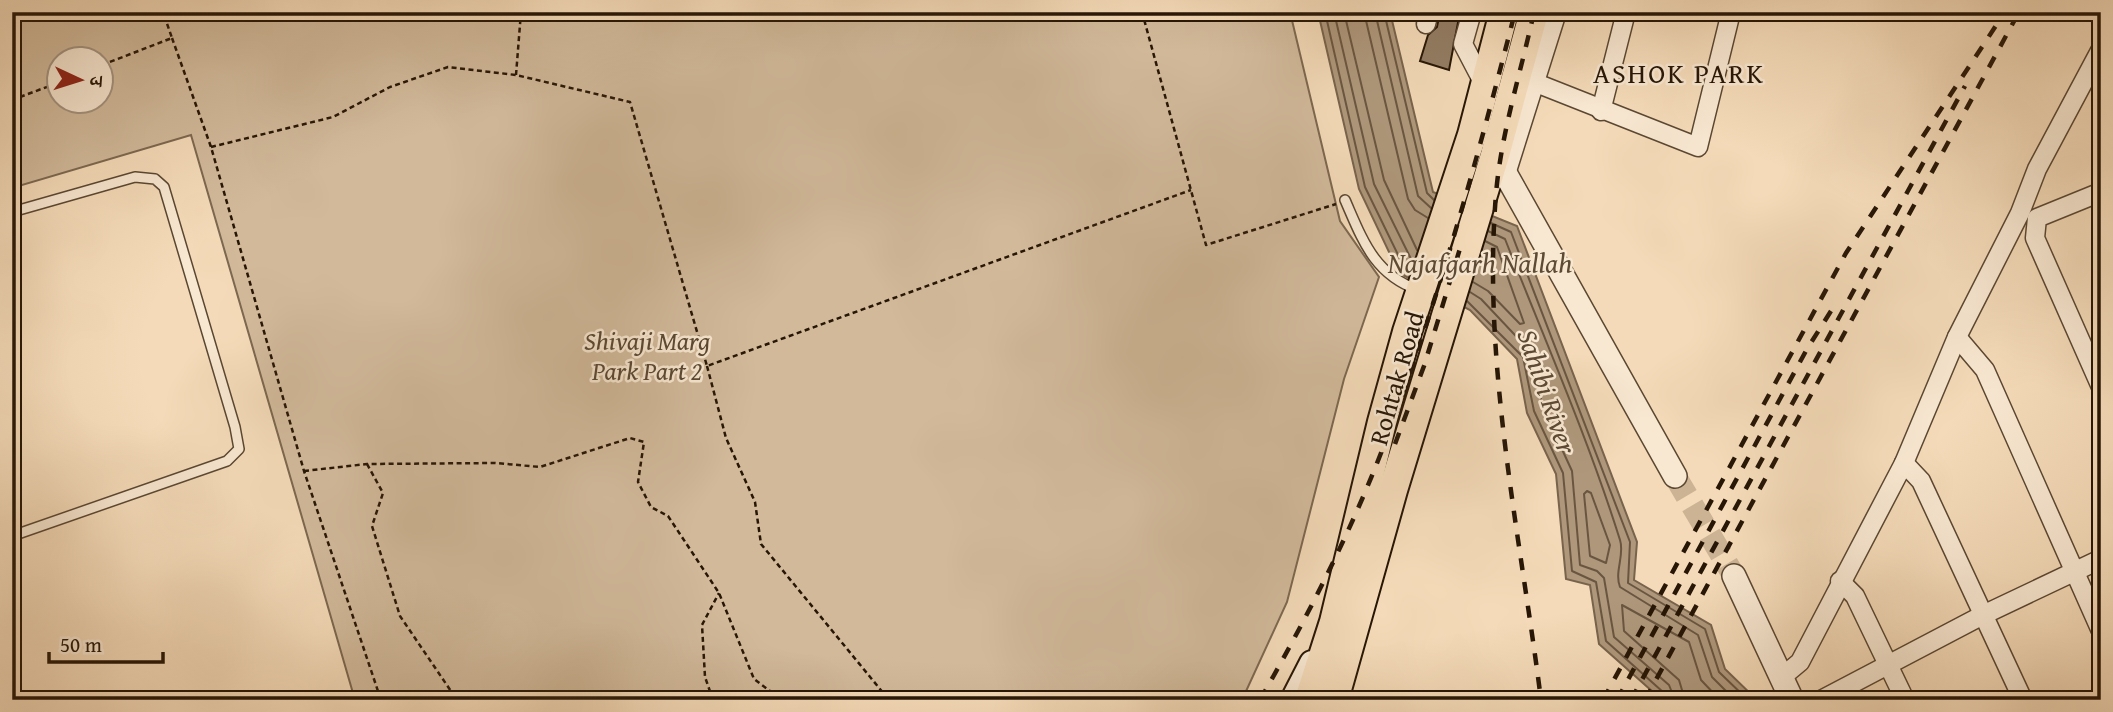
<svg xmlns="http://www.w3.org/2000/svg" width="2113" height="712" font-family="'Gentium Book Plus','Noto Serif Devanagari',serif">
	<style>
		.green { fill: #d1b99a; stroke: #7c6850; stroke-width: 2; fill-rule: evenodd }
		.water { fill: #ae977b; stroke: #78634c; stroke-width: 2 }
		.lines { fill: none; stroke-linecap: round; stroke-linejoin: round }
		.shore { stroke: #6a5640; stroke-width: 2 }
		.building { fill: #927c63; stroke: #271606; stroke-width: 2 }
		.tertiary-tunnel { stroke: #cbb394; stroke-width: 23; stroke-dasharray: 23 11; stroke-linecap: butt }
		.service-casing { stroke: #5a4732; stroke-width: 12 }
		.minor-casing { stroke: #5a4732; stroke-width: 21 }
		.tertiary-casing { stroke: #5a4732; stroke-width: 26 }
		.secondary-casing { stroke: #271606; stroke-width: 28 }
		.primary-casing { stroke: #271606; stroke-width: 32 }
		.path { stroke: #271606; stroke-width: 2.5; stroke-dasharray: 5 3.5; stroke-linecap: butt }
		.service { stroke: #f8e7d1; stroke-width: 9 }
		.minor { stroke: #f8e7d1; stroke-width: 18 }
		.tertiary { stroke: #f8e7d1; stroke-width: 23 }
		.secondary { stroke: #f8e7d1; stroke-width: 24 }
		.primary { stroke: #f4dab8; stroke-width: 28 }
		.rail { stroke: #271606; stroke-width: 4.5; stroke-dasharray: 12 12; stroke-linecap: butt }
		.labels { text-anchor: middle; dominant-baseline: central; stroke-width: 5; stroke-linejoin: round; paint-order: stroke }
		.park-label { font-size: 26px; font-style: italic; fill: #5a4732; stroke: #f8e7d1 }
		.street-label { font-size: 26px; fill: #271606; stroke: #f8e7d1 }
		.neighbourhood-label { font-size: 28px; letter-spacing: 2px; fill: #271606; stroke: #f8e7d1 }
		.water-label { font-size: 28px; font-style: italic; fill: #5d4a35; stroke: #f8e7d1 }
	</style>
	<rect width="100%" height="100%" fill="#f4dab8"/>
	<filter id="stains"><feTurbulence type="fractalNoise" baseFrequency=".00286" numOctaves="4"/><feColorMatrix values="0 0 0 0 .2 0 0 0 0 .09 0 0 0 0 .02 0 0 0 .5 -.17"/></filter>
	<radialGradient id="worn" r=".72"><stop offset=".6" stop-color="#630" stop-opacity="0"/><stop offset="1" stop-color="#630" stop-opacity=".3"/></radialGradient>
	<path class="green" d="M12 12H1290L1340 221 1379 277 1344 379 1287 602 1242 700H355L191 135 12 188ZM60 60H102V102H60Z"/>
	<polygon class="water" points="1318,12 1390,12 1433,192 1517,226 1637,542 1634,580 1711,625 1725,669 1757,700 1662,700 1599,644 1590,585 1566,579 1556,474 1527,413 1517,359 1470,310 1399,273 1359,189"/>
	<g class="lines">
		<g class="shore">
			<polyline points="1325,12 1365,187 1404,267 1410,271"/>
			<polyline points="1334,12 1374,184 1413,263"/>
			<polyline points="1344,12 1384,180 1417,250"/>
			<polyline points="1364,12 1408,199 1415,210 1428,218"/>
			<polyline points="1375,12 1418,196 1431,208"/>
			<polyline points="1384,12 1427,193 1434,200"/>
			<polyline points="1491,223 1511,232 1630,542 1628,583 1705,629 1719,672 1748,700"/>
			<path d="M1488 231 1505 239C1544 338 1588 438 1620 540 1625 555 1614 572 1620 587L1698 635 1712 677 1735 700"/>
			<polyline points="1473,282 1488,291 1520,324 1524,323 1497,247 1485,241"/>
			<polyline points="1470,292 1481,299 1531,352 1543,408 1572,471 1580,565 1597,571 1604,578 1614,637 1669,685 1675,700"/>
			<polyline points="1467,301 1523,357 1534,411 1563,473 1572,571 1596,582 1606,641 1663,692 1666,700"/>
			<polygon points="1587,491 1591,493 1610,545 1606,563 1590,556 1584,494"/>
			<polyline points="1685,700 1679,680 1624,631 1622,605 1689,642 1701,680 1720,700"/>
		</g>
	</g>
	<polygon class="building" points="1440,12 1460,12 1449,70 1420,61 1428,35 1437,27"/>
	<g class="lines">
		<polyline class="tertiary-tunnel" points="1675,476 1734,576"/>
		<defs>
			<g id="service">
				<path d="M1345 200C1363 241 1374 274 1418 290"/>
				<polyline points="12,212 135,177 155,179 164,187 235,427 239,449 227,461 12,536"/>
			</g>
			<g id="minor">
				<polyline points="1472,12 1463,44 1485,86"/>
				<polyline points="1426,24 1429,12"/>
				<polyline points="1536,83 1698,147 1731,12"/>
				<polyline points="1601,111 1626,12"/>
				<polyline points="1506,174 1557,12"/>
				<polyline points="2101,192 2037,218 2035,238 2101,387"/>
				<polyline points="1957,337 1985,370 2101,631"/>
				<polyline points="1904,463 1921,481 2023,700"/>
				<polyline points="1840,581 1855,596 1905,700"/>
				<polyline points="1782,677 1800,662 1904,463 1957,337 2020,213 2037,169 2101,49"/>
				<polyline points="1821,700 1983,615 2101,559"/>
			</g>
			<g id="tertiary">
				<polyline points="1495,155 1675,476"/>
				<polyline points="1734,576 1792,700"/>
			</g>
			<polyline id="secondary" points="1293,700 1312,663"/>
			<g id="primary">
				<polyline points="1309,700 1334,622 1382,422 1407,332 1472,135 1504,12"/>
				<polyline points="1334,700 1393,490 1495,155 1534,12"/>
			</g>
		</defs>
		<use href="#service" class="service-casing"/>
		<use href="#minor" class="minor-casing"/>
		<use href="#tertiary" class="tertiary-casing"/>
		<use href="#secondary" class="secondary-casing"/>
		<use href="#primary" class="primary-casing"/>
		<g class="path">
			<polyline points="1142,12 1206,245 1336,204"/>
			<polyline points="172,38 211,147 304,471 381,700"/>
			<polyline points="102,65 172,38 163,12"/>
			<polyline points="516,75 521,12"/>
			<polyline points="12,92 16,99"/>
			<polyline points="12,100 60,82"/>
			<polyline points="211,147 333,117 390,87 448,67 516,75 630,102 707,366 1191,190"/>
			<polyline points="707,366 726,438 755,502 761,544 889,700"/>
			<polyline points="367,464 383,493 372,526 400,616 457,700"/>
			<polyline points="304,471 367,464 495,463 540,467 630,438 644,442 638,482 651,507 668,516 719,593 754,679 782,700"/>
			<polyline points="713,700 705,677 702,625 719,593"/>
		</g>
		<use href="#service" class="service"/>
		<use href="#minor" class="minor"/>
		<use href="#tertiary" class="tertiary"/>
		<use href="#secondary" class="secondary"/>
		<use href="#primary" class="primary"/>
		<g class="rail">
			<path d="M1534 12C1521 72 1501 133 1496 194 1482 363 1520 533 1541 700"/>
			<polyline points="1395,444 1424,366 1462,242"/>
			<path d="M1260 700C1305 621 1348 538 1381 453 1436 309 1477 161 1515 12"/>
			<polyline points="1603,700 1846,253 2005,12"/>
			<polyline points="1617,700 1807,349 1831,311"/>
			<polyline points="1631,700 1965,86"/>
			<polyline points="1645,700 2019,12"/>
		</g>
	</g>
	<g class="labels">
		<g class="park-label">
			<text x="647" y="340">Shivaji Marg<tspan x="647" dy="30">Park Part 2</tspan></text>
		</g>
		<g class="street-label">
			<text transform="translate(1396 378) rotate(-74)">Rohtak Road</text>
		</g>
		<g class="neighbourhood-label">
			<text x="1679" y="72">ASHOK PARK</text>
		</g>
		<g class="water-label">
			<text x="1480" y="262">Najafgarh Nallah</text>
			<text transform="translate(1548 391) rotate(71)">Sahibi River</text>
		</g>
	</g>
	<rect width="2113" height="712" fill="none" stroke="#f4dab8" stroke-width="42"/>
	<rect x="14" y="14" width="2085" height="684" fill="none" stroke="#271606" stroke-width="3.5"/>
	<rect x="21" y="21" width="2071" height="670" fill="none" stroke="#271606" stroke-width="2"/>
	<g transform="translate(80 80) rotate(94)"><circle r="33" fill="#f8e7d1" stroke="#a49380" stroke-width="2"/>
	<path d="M0-5L12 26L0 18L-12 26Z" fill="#8f2418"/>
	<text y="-10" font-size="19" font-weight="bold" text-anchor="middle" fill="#271606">उ</text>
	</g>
	<path d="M49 652v10h114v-10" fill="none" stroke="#271606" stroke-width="3.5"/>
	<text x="60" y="652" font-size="21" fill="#271606" stroke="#f8e7d1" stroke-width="5" paint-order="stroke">50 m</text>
	<rect width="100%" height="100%" filter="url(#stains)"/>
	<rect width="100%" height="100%" fill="url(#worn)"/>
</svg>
